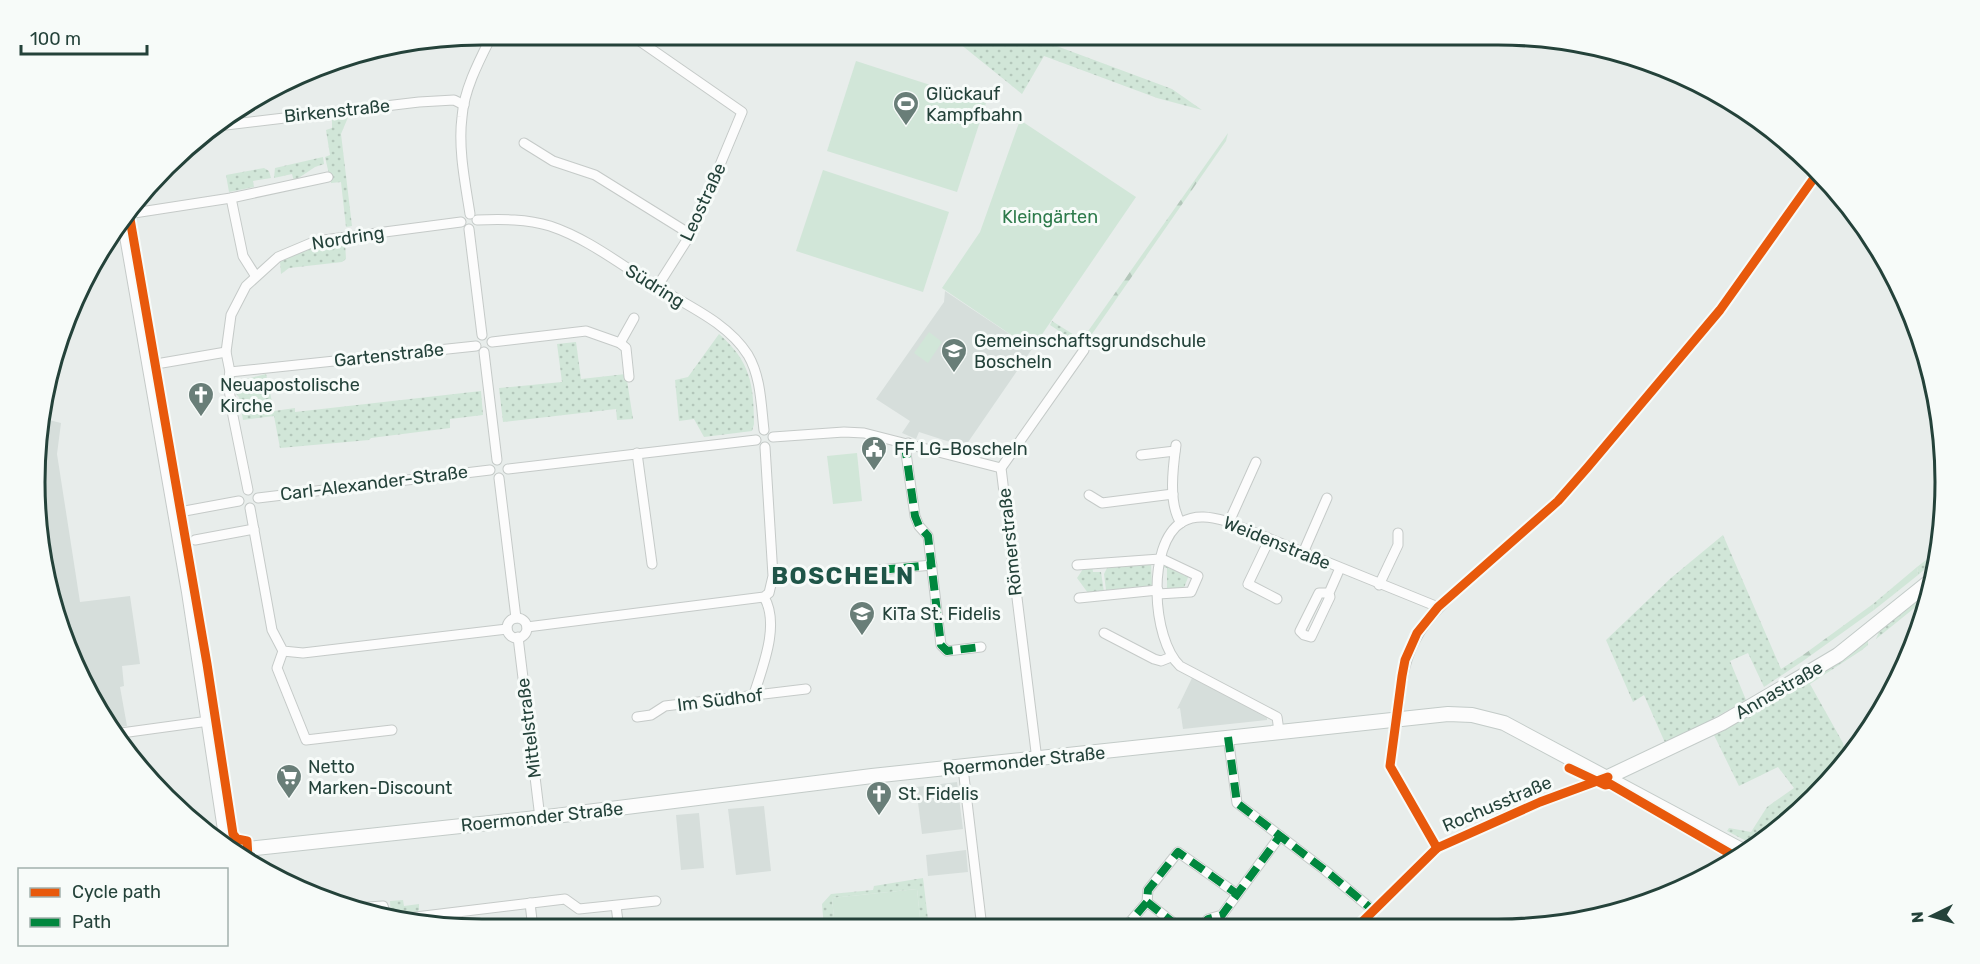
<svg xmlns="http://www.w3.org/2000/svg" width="1980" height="964" font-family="Rubik,sans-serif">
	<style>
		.built { fill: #d6dedb }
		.grass { fill: url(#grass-dots) }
		.forest { fill: url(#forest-firs) }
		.garden { fill: #d1e6d8 }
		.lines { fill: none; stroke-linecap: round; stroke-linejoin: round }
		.minor-casing { stroke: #c5cac8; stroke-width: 11 }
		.tertiary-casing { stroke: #c5cac8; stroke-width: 14 }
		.secondary-casing { stroke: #c3cbc8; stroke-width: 16 }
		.minor { stroke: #fcfcfc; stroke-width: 9 }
		.tertiary { stroke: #fcfcfc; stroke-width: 12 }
		.secondary { stroke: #fcfcfc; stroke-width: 14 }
		.quiet { stroke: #00873e; stroke-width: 8; stroke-dasharray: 15 8; stroke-linecap: butt }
		.cycleway-casing { stroke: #f7fbf9; stroke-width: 13 }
		.cycleway { stroke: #e8590c; stroke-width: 9 }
		.labels { text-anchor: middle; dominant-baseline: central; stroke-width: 6; stroke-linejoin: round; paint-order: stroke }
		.poi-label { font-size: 18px; fill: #24423a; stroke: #f7fbf9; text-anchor: start }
		.street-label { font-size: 18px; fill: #24423a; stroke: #f7fbf9 }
		.park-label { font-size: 18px; fill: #2d7a4b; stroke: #f7fbf9 }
		.district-label { font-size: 24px; font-weight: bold; letter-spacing: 1.5px; fill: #1f5548; stroke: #f7fbf9 }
		.rim { fill: none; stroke: #24423a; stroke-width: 3 }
	</style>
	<defs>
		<pattern id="grass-dots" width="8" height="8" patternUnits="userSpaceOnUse" patternTransform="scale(1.5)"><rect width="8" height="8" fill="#d1e6d8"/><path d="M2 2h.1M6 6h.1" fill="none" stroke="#b3c6ba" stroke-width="1.8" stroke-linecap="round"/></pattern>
		<pattern id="forest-firs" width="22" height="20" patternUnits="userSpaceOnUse" patternTransform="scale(1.5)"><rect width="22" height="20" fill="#d1e6d8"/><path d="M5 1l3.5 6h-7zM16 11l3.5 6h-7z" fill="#b3c6ba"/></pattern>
	</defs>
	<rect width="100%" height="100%" fill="#e8edeb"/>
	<g class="built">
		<polygon points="945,291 1032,349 962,451 949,448 950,442 919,432 916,439 902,433 910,421 876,399 944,302"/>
		<polygon points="43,412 45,419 61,423 57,454 80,602 130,596 140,664 122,666 124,686 120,687 127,726 111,728 81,680 38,540"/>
		<polygon points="1192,678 1267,717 1267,720 1183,729 1180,708 1177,709"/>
		<polygon points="957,782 963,829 922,834 916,787"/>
		<polygon points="764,806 771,871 736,875 728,809"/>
		<polygon points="699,813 704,868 681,870 676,815"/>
		<polygon points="966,850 968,872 928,876 926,855"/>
	</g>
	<g class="grass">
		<polygon points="949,35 1027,35 1172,89 1202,110 1157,98 1044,56 1022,94"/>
		<polygon points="349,115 341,134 352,226 346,227 341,182 331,183 325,157 330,155 326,130 332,128 332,116"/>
		<polygon points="323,157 324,164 315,167 294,181 292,174 274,178 275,168"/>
		<polygon points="264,168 269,171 271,178 253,181 254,187 229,192 226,175"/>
		<path d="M345 242 346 259 342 262 289 268 281 274 280 262C299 250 322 245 345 242Z"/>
		<polygon points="1052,321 1079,338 1083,336 1079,344 1050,325"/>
		<path d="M719 334C750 361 754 384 754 424L752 431 704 437 694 419 679 421 675 380 688 377Z"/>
		<polygon points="576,342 581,379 626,374 633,419 617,420 616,409 503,422 499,388 562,382 557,344"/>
		<polygon points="266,374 274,411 295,408 295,412 481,391 483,415 450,419 450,428 371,438 369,440 280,448 274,416 243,420 239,397 236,394 236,383 239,381"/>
		<polygon points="1723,535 1781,669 1803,655 1803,661 1764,687 1748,653 1730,661 1746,700 1666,745 1644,695 1633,702 1606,640 1671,578"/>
		<polygon points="1939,550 1938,558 1918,575 1917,567"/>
		<polygon points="1151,562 1152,586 1106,590 1104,574 1107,568"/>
		<polygon points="1162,564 1185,576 1189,575 1183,590 1167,591 1167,568 1162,567"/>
		<polygon points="1092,565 1093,572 1101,572 1104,592 1088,593 1077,578 1085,566"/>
		<polygon points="1898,583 1898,591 1874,610 1873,604"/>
		<polygon points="1933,583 1928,597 1876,639 1881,627"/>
		<polygon points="1868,638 1868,645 1862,650 1810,684 1843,743 1847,761 1771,837 1756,846 1727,831 1729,828 1751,832 1767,807 1794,788 1778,767 1739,786 1713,733"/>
		<polygon points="923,878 929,928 921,928 917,889 832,898 835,928 824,928 822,904 831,894 873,890 874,886"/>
		<polygon points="403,900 404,906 419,904 419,910 414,915 391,917 390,901"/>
	</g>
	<g class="forest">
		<polygon points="1228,133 1226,141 1083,347 1079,344"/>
		<polygon points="1917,567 1918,575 1898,591 1898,583"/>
		<polygon points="1873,604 1874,610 1803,661 1803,655"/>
	</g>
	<g class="garden">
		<polygon points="856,61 986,103 957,192 827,151"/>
		<polygon points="1020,120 1136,197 1032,349 942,288 980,232"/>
		<polygon points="823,170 949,212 923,292 796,251"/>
		<polygon points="929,332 942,342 928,363 914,353"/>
		<polygon points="857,453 862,501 833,504 827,456"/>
		<polygon points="917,889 921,928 835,928 832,898"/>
	</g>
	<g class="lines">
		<defs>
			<g id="minor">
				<polyline points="631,35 742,112 692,232 657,287"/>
				<polyline points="209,127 419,102 454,100 464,105"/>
				<polyline points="524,143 553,161 595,175 690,234"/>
				<polyline points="231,198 243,256 255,275"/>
				<polyline points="134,213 231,198 328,177"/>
				<path d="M470 214C465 182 458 148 462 117 464 89 480 59 492 35"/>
				<path d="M477 220C502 219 527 219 550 226 589 239 622 266 657 287 688 306 728 323 748 355 761 377 761 405 764 430"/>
				<polyline points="469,229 482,335"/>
				<polyline points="492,342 586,331 620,343 634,318"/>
				<polyline points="620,343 626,348 629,377"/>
				<polyline points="484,352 497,460"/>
				<polyline points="162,363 226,352"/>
				<polyline points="230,372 476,346"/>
				<polyline points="773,437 844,432 864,433 1001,468"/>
				<polyline points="908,443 906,453 915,516 919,526 928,536 941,645 947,651 981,647"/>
				<path d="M1176 445C1173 467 1168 504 1181 523"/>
				<polyline points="637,453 652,564"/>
				<polyline points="1141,455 1175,451"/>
				<polyline points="508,469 756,440"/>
				<polyline points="499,478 516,618"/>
				<polyline points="248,490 233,416 228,382 230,372 226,352 231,315 246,286 278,257 316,241 461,222"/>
				<polyline points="1089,495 1102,503 1173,494"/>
				<polyline points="258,498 490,470"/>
				<polyline points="250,508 272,630 283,651 303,653 507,629"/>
				<polyline points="174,513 239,501"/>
				<polyline points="1229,522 1256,462"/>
				<polyline points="195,540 254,529"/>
				<polyline points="1269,540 1248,584 1277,599"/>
				<polyline points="1303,553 1327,498"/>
				<polyline points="1077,565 1160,559"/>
				<polyline points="858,572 932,565"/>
				<polyline points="1379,585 1398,545 1398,533"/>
				<polyline points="1329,593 1330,597 1311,637 1304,635 1300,631 1319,593 1329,593 1340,568"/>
				<polyline points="1158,594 1191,592 1198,576 1160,558"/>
				<polyline points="1079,598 1158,590"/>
				<circle cx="517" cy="628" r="10"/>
				<polyline points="527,627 764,597 769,593 773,576 765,447"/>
				<polyline points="1104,633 1154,659 1161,661 1171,657"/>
				<polyline points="518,637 540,818"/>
				<polyline points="283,651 277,668 306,740 392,730"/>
				<path d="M754 694C763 666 780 624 764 597"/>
				<polyline points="637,717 651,715 665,706 806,689"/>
				<path d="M1398 718C1402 636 1426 617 1485 566"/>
				<path d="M1279 731 1277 717 1180 666C1152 640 1146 544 1182 522 1196 514 1211 517 1226 521L1438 607"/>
				<polyline points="114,734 209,721"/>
				<polyline points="1228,737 1237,803 1326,871 1374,911"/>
				<polyline points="1037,760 1001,468 1084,350"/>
				<polyline points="963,768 982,928"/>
				<polyline points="1147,902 1179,927"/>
				<polyline points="530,903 533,929"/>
				<polyline points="616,906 619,929"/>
				<polyline points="353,908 383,906 387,918"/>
				<polyline points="391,920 565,899 579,909 656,901"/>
				<polyline points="1358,926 1437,848 1540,802 1608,777"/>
				<polyline points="1119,927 1130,922 1147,902 1148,890 1178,852 1237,894"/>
				<polyline points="1201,927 1208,919 1222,915 1280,836"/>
			</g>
			<polyline id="tertiary" points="123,219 188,592 226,843"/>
			<g id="secondary">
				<polyline points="1608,777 1722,723 1806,674 1838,655 1934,578"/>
				<polyline points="237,850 555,816 872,776 1448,714 1472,715 1504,723 1745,852"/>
			</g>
		</defs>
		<use href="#minor" class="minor-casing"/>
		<use href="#tertiary" class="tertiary-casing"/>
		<use href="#secondary" class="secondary-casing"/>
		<use href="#minor" class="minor"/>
		<use href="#tertiary" class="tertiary"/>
		<use href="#secondary" class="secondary"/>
		<g class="quiet">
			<polyline points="908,443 906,453 915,516 919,526 928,536 941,645 947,651 981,647"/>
			<polyline points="858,572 932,565"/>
			<polyline points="1228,737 1237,803 1326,871 1374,911"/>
			<polyline points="1147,902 1179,927"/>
			<polyline points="1119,927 1130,922 1147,902 1148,890 1178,852 1237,894"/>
			<polyline points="1201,927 1208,919 1222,915 1280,836"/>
		</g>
		<defs>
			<g id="cycleway">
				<polyline points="129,213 207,664 233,834 237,839 247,841 248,857"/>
				<polyline points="1569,768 1605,785 1610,784 1736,857"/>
				<polyline points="1437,848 1390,766 1402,676 1405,660 1417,633 1438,607 1558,501 1587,468 1720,310 1819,171"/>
				<polyline points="1358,926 1437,848 1540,802 1608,777"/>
			</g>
		</defs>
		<use href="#cycleway" class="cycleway-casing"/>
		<use href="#cycleway" class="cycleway"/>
	</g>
	<defs>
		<symbol id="stadium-pin" viewBox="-11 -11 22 30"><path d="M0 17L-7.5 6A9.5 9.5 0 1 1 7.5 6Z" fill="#697e78" stroke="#f7fbf9"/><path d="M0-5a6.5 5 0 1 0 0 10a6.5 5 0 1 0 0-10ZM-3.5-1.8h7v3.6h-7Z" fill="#fff"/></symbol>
		<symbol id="school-pin" viewBox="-11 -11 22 30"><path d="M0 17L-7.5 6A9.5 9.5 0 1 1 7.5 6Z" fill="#697e78" stroke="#f7fbf9"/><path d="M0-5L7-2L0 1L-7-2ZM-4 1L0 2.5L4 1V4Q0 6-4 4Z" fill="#fff"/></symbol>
		<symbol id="church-pin" viewBox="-11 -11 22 30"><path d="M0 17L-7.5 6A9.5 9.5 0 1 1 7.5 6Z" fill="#697e78" stroke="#f7fbf9"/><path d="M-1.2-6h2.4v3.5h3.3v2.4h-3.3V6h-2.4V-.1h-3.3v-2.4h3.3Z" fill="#fff"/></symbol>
		<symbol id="civic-pin" viewBox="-11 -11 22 30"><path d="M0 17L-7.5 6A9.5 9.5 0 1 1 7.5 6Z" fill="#697e78" stroke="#f7fbf9"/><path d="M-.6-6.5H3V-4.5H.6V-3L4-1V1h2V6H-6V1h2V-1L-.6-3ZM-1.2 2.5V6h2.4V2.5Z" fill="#fff"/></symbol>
		<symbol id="supermarket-pin" viewBox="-11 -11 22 30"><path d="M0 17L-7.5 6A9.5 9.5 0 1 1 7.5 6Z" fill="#697e78" stroke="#f7fbf9"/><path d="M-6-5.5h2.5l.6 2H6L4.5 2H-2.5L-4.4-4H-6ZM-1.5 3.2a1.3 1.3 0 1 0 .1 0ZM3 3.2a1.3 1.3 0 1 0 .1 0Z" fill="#fff"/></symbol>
	</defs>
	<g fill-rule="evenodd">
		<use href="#stadium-pin" x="891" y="89" width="30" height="40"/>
		<use href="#school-pin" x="939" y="336" width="30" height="40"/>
		<use href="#church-pin" x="186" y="380" width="30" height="40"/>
		<use href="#civic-pin" x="859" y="434" width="30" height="40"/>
		<use href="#school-pin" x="847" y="599" width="30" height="40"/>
		<use href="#supermarket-pin" x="274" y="762" width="30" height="40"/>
		<use href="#church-pin" x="864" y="779" width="30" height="40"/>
	</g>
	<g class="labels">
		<g class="poi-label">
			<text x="926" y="94">Glückauf<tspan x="926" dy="21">Kampfbahn</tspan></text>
			<text x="974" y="341">Gemeinschaftsgrundschule<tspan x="974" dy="21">Boscheln</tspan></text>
			<text x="220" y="385">Neuapostolische<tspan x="220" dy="21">Kirche</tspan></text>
			<text x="894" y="449">FF LG-Boscheln</text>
			<text x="882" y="614">KiTa St. Fidelis</text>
			<text x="308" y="767">Netto<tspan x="308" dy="21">Marken-Discount</tspan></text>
			<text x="898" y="794">St. Fidelis</text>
		</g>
		<g class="street-label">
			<text transform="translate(337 111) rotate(-6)">Birkenstraße</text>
			<text transform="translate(703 202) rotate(-65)">Leostraße</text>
			<text transform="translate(348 238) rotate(-9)">Nordring</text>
			<text transform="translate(655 286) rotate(32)">Südring</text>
			<text transform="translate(389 355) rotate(-6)">Gartenstraße</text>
			<text transform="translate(374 483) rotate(-7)">Carl-Alexander-Straße</text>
			<text transform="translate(1010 542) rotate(-96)">Römerstraße</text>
			<text transform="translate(1277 543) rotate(22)">Weidenstraße</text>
			<text transform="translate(1779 690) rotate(-30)">Annastraße</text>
			<text transform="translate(720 700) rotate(-7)">Im Südhof</text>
			<text transform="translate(529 728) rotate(-97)">Mittelstraße</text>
			<text transform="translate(1024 761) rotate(-6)">Roermonder Straße</text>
			<text transform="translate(1497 804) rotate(-23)">Rochusstraße</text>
			<text transform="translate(542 817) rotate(-6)">Roermonder Straße</text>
		</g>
		<g class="park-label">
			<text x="1050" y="217">Kleingärten</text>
		</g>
		<g class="district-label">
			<text x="843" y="576">BOSCHELN</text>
		</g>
	</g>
	<path d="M0 0H1980V964H0ZM482 45H1498A437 437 0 0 1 1935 482V482A437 437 0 0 1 1498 919H482A437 437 0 0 1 45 482V482A437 437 0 0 1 482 45Z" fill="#f7fbf9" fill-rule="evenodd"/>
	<path class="rim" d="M482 45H1498A437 437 0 0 1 1935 482V482A437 437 0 0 1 1498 919H482A437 437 0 0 1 45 482V482A437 437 0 0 1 482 45Z"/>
	<rect x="18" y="868" width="210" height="78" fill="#f7fbf9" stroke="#a3b1ad" stroke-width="1.5"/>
	<rect x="30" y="888" width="30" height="9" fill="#e8590c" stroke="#a3b1ad" stroke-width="1.5"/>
	<text x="72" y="898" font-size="18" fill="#24423a">Cycle path</text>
	<rect x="30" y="918" width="30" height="9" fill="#00873e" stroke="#a3b1ad" stroke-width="1.5"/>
	<text x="72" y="928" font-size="18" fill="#24423a">Path</text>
	<g transform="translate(1932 916) rotate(265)" stroke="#f7fbf9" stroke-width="4.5" paint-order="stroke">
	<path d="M0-4.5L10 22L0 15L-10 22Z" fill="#24423a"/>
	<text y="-9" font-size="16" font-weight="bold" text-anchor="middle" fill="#24423a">N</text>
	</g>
	<path d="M21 45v9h126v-9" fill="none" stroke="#24423a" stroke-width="3"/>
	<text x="30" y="45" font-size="18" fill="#24423a" stroke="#f7fbf9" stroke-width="4.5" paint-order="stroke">100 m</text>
</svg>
